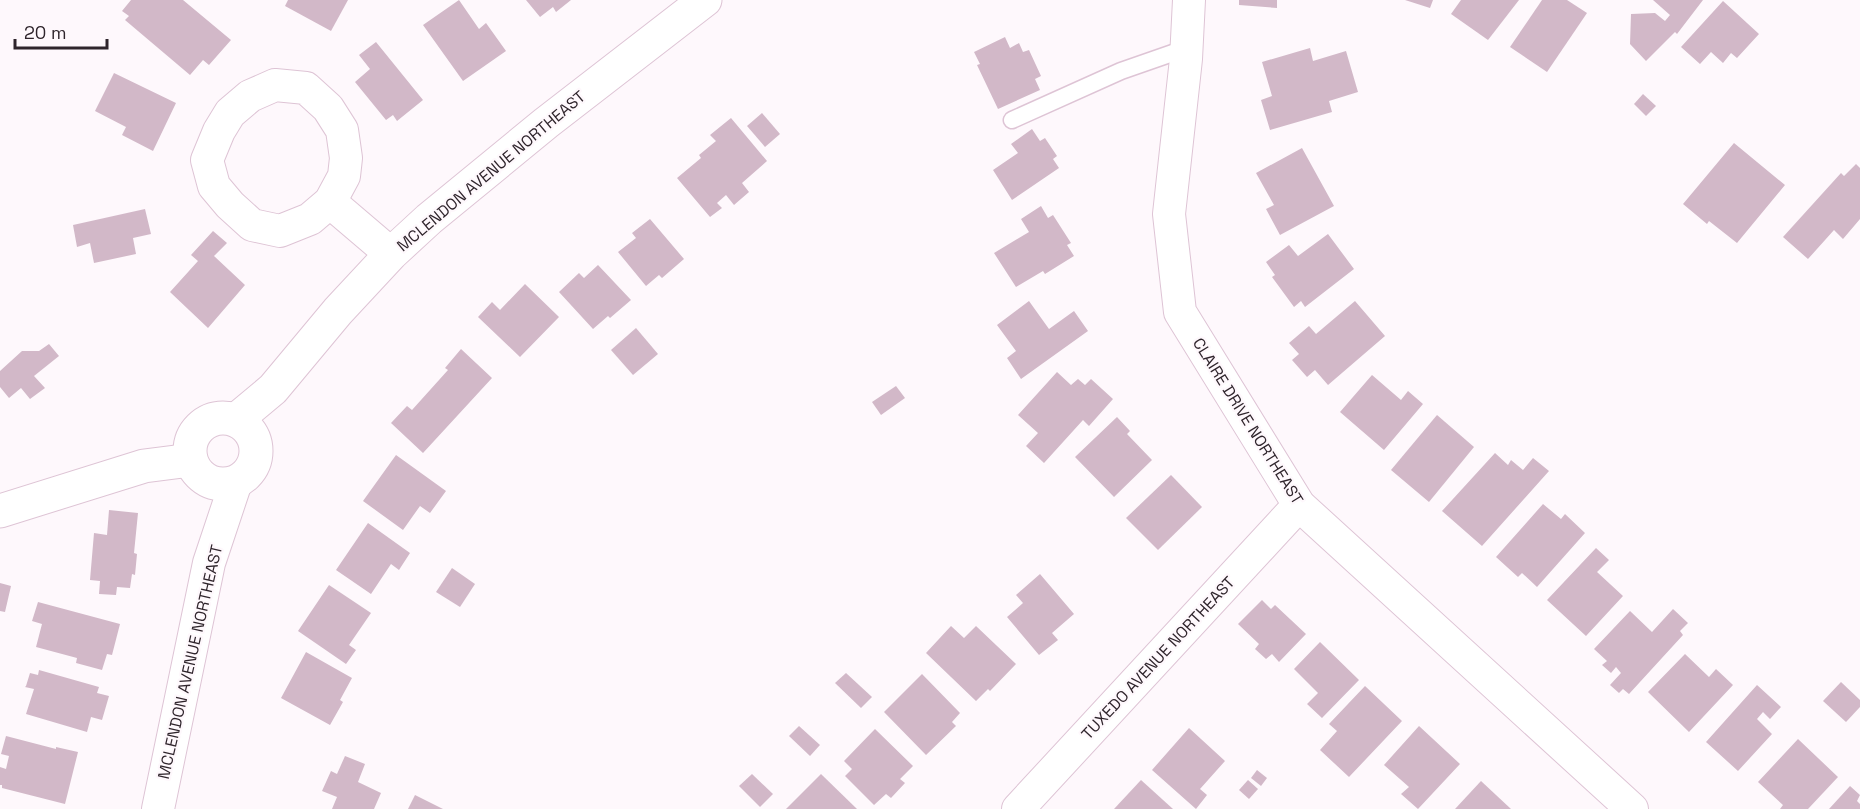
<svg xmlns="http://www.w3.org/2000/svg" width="1860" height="809" font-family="'Space Grotesk',sans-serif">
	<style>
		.building { fill: #d2b8c8 }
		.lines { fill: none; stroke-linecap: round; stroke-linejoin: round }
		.service-casing { stroke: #dec4d5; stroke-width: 19 }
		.minor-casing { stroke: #dec4d5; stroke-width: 34 }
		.tertiary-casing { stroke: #dec4d5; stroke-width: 35 }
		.service { stroke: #fff; stroke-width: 16 }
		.minor { stroke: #fff; stroke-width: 32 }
		.tertiary { stroke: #fff; stroke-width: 33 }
		.labels { text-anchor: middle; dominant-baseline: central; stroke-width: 4.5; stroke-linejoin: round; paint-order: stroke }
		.street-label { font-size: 16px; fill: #2f252c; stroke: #fef8fc }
	</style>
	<rect width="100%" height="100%" fill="#fef8fc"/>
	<g class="building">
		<polygon points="131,0 183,0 231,40 209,65 203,60 190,75 125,20 129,16 122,11"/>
		<polygon points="288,0 348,0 331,31 285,6"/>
		<polygon points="459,0 479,29 486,23 506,51 463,81 423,25"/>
		<polygon points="526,0 571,0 556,12 553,7 540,17"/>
		<polygon points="1239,0 1277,0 1277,8 1239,5"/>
		<polygon points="1405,0 1433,0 1430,8"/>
		<polygon points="1461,0 1519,0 1488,40 1451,14"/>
		<polygon points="1542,0 1567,0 1587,13 1547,72 1510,47"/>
		<polygon points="1653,0 1703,0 1677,34 1675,32 1646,61 1630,44 1631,14 1655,13 1665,21 1670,15"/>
		<polygon points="1723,1 1759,34 1737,58 1731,53 1723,63 1711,52 1700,64 1681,47"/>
		<polygon points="1005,37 1010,48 1019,43 1023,52 1029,50 1041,76 1035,79 1040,90 998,109 977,65 980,64 974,52"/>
		<polygon points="376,42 423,100 397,121 393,115 386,120 355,82 370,69 359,55"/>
		<polygon points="1310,48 1313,61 1346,51 1358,92 1329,101 1332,112 1270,130 1261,100 1272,96 1262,62"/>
		<polygon points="114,73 176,103 153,151 122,135 126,127 95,111"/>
		<polygon points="1643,94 1656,106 1646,116 1634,104"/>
		<polygon points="762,113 780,134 765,147 747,126"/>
		<polygon points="731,118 767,161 742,183 749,192 734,205 726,195 717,203 722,208 710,217 677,178 701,158 699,155 716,141 710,135"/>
		<polygon points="1032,129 1040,141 1045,138 1057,156 1053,159 1059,168 1012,200 993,170 1018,153 1011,144"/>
		<polygon points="1734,143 1785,185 1737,243 1709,221 1707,224 1683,204"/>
		<polygon points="1302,148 1334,206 1280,235 1266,209 1274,205 1256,173"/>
		<polygon points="1856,164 1860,168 1860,219 1843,239 1834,230 1808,259 1783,237 1841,173 1844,176"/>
		<polygon points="1041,206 1048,218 1053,215 1071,243 1067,245 1074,256 1045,274 1043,271 1016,287 994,253 1029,232 1021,219"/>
		<polygon points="145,209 151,234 133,238 136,254 94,263 90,243 77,247 73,225"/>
		<polygon points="650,219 684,259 662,278 659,275 646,286 618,252 636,238 632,233"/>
		<polygon points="213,231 227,243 214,256 245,285 208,328 170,292 198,261 191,255"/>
		<polygon points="1328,234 1354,269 1305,307 1301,301 1294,307 1272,277 1275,275 1266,262 1289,245 1298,256"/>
		<polygon points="598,265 631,300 610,318 608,316 593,329 559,292 579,273 584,278"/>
		<polygon points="525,284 559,317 520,357 478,317 492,302 500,310"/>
		<polygon points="1029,301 1049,329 1074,311 1088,331 1021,379 1007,358 1016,351 997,325"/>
		<polygon points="1355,301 1385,336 1328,385 1315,370 1307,377 1292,360 1299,354 1289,343 1309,326 1316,334"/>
		<polygon points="636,328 658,354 633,375 611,350"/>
		<polygon points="49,344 59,356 34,376 45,388 30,399 21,388 9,398 0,387 0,371 22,351 39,351"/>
		<polygon points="461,349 492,378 423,453 391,423 407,406 412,410 448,370 445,368"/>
		<polygon points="1057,372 1071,385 1078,379 1085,385 1091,379 1113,399 1089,426 1083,420 1044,463 1026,446 1038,433 1018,415"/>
		<polygon points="1372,375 1401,400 1408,391 1423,404 1384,450 1340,412"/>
		<polygon points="896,386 905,398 881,415 872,402"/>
		<polygon points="1437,415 1474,447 1429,502 1391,470"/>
		<polygon points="1117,417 1130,431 1127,434 1152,460 1114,497 1075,457"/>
		<polygon points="1495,453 1508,465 1511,460 1523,470 1533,458 1549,471 1482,546 1442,511"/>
		<polygon points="396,455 446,491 430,513 420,506 403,530 363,501"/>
		<polygon points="1171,475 1202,507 1158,550 1126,518"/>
		<polygon points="1543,504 1561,519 1565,514 1585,533 1537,587 1522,573 1518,577 1496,557"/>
		<polygon points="109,510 138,513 134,553 137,554 135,575 132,574 130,588 117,587 116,595 99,594 100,581 90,580 94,533 107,535"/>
		<polygon points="368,523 410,553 399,570 391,564 371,594 336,570"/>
		<polygon points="1596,548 1609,560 1597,572 1623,596 1586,636 1547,600"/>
		<polygon points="452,568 475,584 460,607 436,592"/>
		<polygon points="1040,574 1074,614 1052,633 1058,640 1039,655 1007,617 1023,603 1016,595"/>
		<polygon points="0,583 11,586 5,612 0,611"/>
		<polygon points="329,585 371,613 349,645 356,650 346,664 298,631"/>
		<polygon points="1262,600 1271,609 1275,605 1306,634 1279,662 1272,654 1266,659 1255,649 1259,644 1238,624"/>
		<polygon points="38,602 120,624 112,655 107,654 102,670 76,663 77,658 36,647 42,624 32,621"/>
		<polygon points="1673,609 1688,623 1680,631 1683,635 1629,694 1623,689 1619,693 1610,685 1621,673 1616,667 1611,673 1602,665 1607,661 1594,649 1630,611 1652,632"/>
		<polygon points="951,626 964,638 976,626 1016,664 990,691 988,689 976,701 926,653"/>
		<polygon points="1320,642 1359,680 1322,718 1307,704 1318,693 1294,669"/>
		<polygon points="306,652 352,678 340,700 343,702 330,725 281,698"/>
		<polygon points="1685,654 1709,677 1716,669 1733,685 1689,732 1648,692"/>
		<polygon points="39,670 99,687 97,693 109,696 102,720 91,717 87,732 26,714 34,689 25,687 26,686 30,673 38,675"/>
		<polygon points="846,673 872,697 861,708 835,683"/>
		<polygon points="922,674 960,713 952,722 956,726 926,755 884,712"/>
		<polygon points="1841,682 1860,700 1860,707 1846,722 1823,701"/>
		<polygon points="1757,685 1781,707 1770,719 1763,712 1757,719 1772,734 1738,771 1706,742"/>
		<polygon points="1365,686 1402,721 1349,777 1320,750 1337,731 1329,724"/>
		<polygon points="799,726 820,745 810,756 789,736"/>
		<polygon points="1419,726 1460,764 1418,809 1401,794 1409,787 1384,765"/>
		<polygon points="1189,728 1225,761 1200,789 1207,795 1196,809 1152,770"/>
		<polygon points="875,729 913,766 900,779 905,783 891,798 886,794 874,805 845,776 852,769 844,761"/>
		<polygon points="6,736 56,749 56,747 78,752 65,804 2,788 2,785 0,785 0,767 6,769 9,756 1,754"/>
		<polygon points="1798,739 1838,777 1808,809 1780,809 1783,805 1758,782"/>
		<polygon points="345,756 365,764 358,782 381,793 374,809 332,809 337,797 322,791 331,771 337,774"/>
		<polygon points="1257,770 1267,778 1261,786 1251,778"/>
		<polygon points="752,774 773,794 760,807 739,786"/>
		<polygon points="821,774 857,809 786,809"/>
		<polygon points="1141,780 1173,809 1114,809"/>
		<polygon points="1248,780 1258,789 1249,799 1239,790"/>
		<polygon points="1481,781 1511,809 1455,809"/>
		<polygon points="1850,786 1860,795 1857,801 1860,804 1860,809 1829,809"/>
		<polygon points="415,795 443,809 408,809"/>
	</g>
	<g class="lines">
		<defs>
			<polyline id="service" points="1012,120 1121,71 1187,48"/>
			<g id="minor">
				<polyline points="1189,0 1186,59 1169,214 1180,312 1299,505 1632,809"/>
				<polygon points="275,85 306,88 328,108 342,130 346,158 344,176 330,202 310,219 280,231 252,225 230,205 214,186 207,160 219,131 230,113 250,96"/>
				<polyline points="330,202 391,254"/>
				<polyline points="158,809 209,563 236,482"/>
				<polyline points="1018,809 1299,505"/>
			</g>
			<g id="tertiary">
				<circle cx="223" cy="451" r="33"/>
				<polyline points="236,420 273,389 338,311 391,254 429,219 546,123 705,0"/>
				<polyline points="0,511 144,466 191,460"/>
			</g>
		</defs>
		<use href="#service" class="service-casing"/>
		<use href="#minor" class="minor-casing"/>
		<use href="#tertiary" class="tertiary-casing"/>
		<use href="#service" class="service"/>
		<use href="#minor" class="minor"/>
		<use href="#tertiary" class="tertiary"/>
	</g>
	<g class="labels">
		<g class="street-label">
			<text transform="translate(491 171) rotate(-40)">MCLENDON AVENUE NORTHEAST</text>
			<text transform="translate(1248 421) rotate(58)">CLAIRE DRIVE NORTHEAST</text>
			<text transform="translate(1158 658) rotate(-47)">TUXEDO AVENUE NORTHEAST</text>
			<text transform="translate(190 662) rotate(-77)">MCLENDON AVENUE NORTHEAST</text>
		</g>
	</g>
	<path d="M15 39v9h92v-9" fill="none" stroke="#2f252c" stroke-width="3"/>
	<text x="24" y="39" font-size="18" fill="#2f252c" stroke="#fef8fc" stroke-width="4.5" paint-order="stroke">20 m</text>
</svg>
